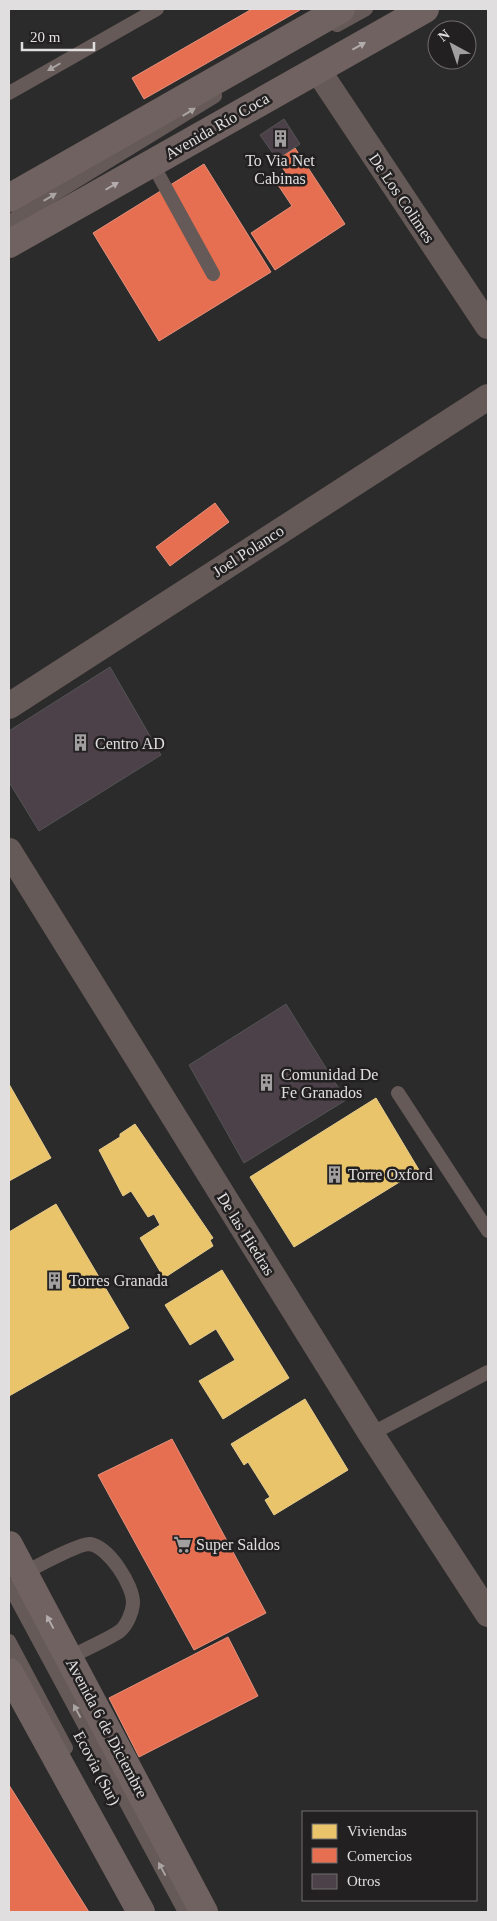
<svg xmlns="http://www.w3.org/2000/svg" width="497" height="1921" font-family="'Times New Roman',serif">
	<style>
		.homes { fill: #e9c46a; stroke: #e6cc8d }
		.shops { fill: #e76f51; stroke: #e5907b }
		.building { fill: #4c4049; stroke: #545454 }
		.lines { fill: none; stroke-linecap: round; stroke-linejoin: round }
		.lane { stroke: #655a58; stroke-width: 14 }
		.street { stroke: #655a58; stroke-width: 26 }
		.primary { stroke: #706260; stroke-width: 28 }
		.oneway { fill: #b3acac }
		.oneway2 { fill: #a9a3a2 }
		.labels { text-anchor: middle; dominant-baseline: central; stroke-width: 5; stroke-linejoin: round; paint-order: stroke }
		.street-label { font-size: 16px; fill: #e0dede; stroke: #232021 }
		.poi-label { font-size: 16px; fill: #e0dede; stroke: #232021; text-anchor: start }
	</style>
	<rect width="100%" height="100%" fill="#2c2b2b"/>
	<g class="homes">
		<polygon points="9,1084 51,1158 9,1181"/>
		<polygon points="376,1098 419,1170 294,1247 250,1177"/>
		<polygon points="135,1124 213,1238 210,1240 213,1246 164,1278 140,1238 160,1225 154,1214 148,1217 131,1191 123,1196 99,1150 120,1137 120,1134"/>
		<polygon points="56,1204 129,1328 9,1396 9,1232"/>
		<polygon points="222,1270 289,1378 223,1419 199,1381 235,1360 216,1329 190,1345 165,1305"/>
		<polygon points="305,1399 348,1470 274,1515 265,1500 270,1497 248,1462 244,1465 231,1444"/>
	</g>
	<g class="shops">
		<polygon points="252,9 299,9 300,10 144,99 132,78"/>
		<polygon points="295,148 345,224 275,270 251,233 292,206 278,185 289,178 277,159"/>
		<polygon points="204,164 271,272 159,341 93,233"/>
		<polygon points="215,503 229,522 170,566 156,547"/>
		<polygon points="172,1439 266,1613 194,1650 98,1475"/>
		<polygon points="228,1637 258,1696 139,1757 109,1698"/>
		<polygon points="9,1785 89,1912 9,1912"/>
	</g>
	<g class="building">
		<polygon points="284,119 300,144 277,159 260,135"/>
		<polygon points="110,667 161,755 39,831 9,782 9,731"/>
		<polygon points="286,1004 346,1100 244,1163 189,1065"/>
	</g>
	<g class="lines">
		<g class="lane">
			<polyline points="337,25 366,9"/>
			<polyline points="9,93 157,9"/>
			<polyline points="152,163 213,274"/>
			<polyline points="9,222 215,96"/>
			<polyline points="398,1093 488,1231"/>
			<polyline points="371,1434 488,1372"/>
			<path d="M25 1573C35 1567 80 1543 90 1544 109 1547 134 1586 133 1604 132 1613 127 1625 120 1631 109 1639 83 1650 69 1658"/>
			<polyline points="9,1585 185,1912"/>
			<polyline points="9,1641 66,1748"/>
		</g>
		<g class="street">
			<polyline points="317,69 488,326"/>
			<polyline points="9,706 488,397"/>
			<polyline points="9,851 371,1434 488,1614"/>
		</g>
		<g class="primary">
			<polyline points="9,198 341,9"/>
			<polyline points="9,244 425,9"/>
			<polyline points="9,1545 204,1912"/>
			<polyline points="9,1672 141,1912"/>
		</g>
	</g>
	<defs><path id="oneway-solid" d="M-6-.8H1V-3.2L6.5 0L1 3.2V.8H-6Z" transform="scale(1.25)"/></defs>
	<g class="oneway">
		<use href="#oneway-solid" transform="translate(359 46) rotate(-29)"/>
		<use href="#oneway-solid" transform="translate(112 186) rotate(-30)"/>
		<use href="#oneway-solid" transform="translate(50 1622) rotate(-118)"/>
	</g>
	<g class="oneway2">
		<use href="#oneway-solid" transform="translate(54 67) rotate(150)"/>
		<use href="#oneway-solid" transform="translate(189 112) rotate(-31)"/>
		<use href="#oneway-solid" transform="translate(50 197) rotate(-31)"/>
		<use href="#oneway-solid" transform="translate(77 1711) rotate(-118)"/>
		<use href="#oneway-solid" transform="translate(162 1869) rotate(-118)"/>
	</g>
	<defs>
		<symbol id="building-bare" viewBox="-9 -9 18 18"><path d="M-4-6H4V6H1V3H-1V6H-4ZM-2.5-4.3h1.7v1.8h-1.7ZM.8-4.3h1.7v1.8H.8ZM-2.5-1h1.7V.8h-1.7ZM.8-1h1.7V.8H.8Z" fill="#a19f9f" stroke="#232021" stroke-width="2.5" paint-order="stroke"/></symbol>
		<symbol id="supermarket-bare" viewBox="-9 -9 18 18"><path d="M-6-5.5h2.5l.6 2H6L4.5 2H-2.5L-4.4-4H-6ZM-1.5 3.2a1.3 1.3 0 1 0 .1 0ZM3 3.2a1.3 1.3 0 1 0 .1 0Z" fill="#a19f9f" stroke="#232021" stroke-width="2.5" paint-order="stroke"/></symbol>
	</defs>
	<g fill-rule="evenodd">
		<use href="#building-bare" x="268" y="126" width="25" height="25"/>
		<use href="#building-bare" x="68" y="730" width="25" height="25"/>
		<use href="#building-bare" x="254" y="1070" width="25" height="25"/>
		<use href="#building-bare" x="322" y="1162" width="25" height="25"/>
		<use href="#building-bare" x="42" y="1268" width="25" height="25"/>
		<use href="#supermarket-bare" x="170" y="1532" width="25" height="25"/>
	</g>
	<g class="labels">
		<g class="street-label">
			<text transform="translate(217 126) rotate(-30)">Avenida Río Coca</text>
			<text transform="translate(402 198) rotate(56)">De Los Colimes</text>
			<text transform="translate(248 551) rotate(-33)">Joel Polanco</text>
			<text transform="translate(246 1234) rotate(58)">De las Hiedras</text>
			<text transform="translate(107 1728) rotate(62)">Avenida 6 de Diciembre</text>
			<text transform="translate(97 1768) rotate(62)">Ecovia (Sur)</text>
		</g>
		<g class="poi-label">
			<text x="280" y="160" text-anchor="middle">To Via Net<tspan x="280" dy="18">Cabinas</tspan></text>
			<text x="95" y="743">Centro AD</text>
			<text x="281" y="1074">Comunidad De<tspan x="281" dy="18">Fe Granados</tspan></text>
			<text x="348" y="1174">Torre Oxford</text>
			<text x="69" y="1280">Torres Granada</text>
			<text x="196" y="1544">Super Saldos</text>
		</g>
	</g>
	<rect width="497" height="1921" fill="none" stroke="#e0dede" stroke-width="20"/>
	<rect x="302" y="1811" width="175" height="90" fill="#232021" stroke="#6f6c6d"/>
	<rect x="312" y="1824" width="25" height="15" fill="#e9c46a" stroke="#6f6c6d"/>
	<text x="347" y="1836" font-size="15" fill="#e0dede">Viviendas</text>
	<rect x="312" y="1848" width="25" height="15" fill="#e76f51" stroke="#6f6c6d"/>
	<text x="347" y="1861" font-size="15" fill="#e0dede">Comercios</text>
	<rect x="312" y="1874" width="25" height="15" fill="#4c4049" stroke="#6f6c6d"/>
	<text x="347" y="1886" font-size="15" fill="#e0dede">Otros</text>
	<g transform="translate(452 45) rotate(320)"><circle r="24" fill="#232021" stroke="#6f6c6d"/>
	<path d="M0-4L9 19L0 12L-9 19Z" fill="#a19f9f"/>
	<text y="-8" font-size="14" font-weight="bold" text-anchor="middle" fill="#e0dede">N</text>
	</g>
	<path d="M22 42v8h72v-8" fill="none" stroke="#e0dede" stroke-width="2.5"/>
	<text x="30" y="42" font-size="15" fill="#e0dede" stroke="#232021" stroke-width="4" paint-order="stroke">20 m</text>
</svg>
